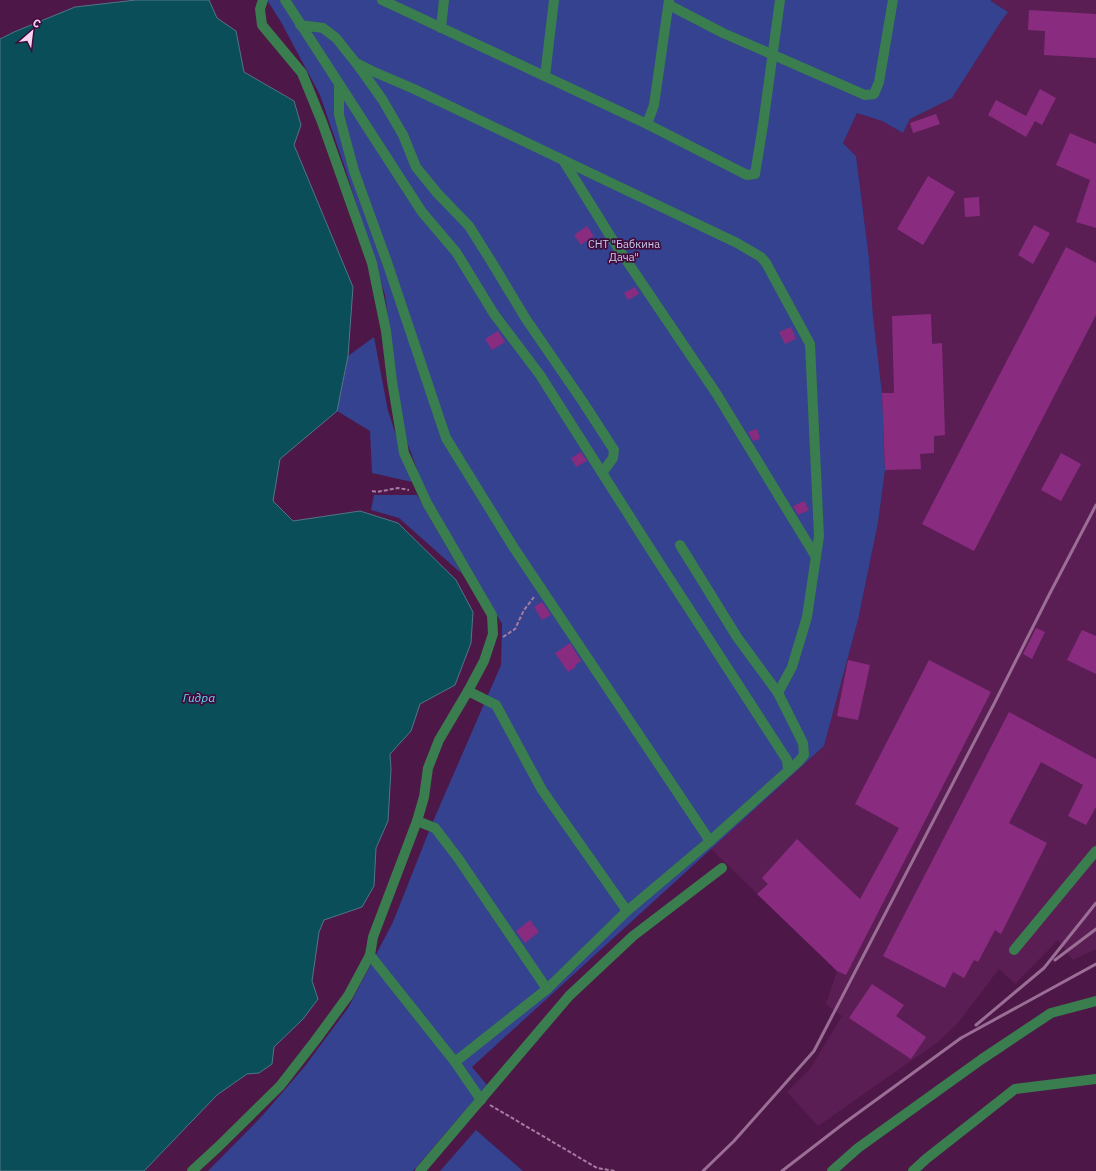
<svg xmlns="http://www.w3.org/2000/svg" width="1096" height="1171" font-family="'IBM Plex Sans',sans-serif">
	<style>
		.built { fill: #5a1e54 }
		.green { fill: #34428f }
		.water { fill: #0a4e59; stroke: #517687 }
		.building { fill: #892c80 }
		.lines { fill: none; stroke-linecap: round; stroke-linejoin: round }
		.path { stroke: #a77ca1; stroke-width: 2; stroke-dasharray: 4 2; stroke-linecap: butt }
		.minor { stroke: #3a7d4f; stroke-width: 10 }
		.rail { stroke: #9b6e95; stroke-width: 3 }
		.labels { text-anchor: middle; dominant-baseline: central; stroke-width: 3.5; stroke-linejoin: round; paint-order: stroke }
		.park-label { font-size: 11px; fill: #c6cfe9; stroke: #410b3c }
		.water-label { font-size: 12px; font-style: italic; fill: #5edbf2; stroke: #410b3c }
	</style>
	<rect width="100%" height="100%" fill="#4d1747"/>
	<polygon class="built" points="991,0 1096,0 1096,949 1073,960 1058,940 1015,984 999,969 958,1023 938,1042 818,1126 787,1092 810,1069 842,1016 826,1004 837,971 711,849 824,746 858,620 878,523 885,470 882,393 873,316 869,258 856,156 843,143 857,113 882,121 903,133 910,119 952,98 1000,23 1008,12 991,1"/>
	<g class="green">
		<polygon points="267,0 991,0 991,1 1008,12 1000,23 952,98 910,119 903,133 882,121 857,113 843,143 856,156 869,258 873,316 882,393 885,470 878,523 858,620 824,746 472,1067 487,1085 413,1171 208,1171 263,1115 305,1066 348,1008 393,922 431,826 501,665 502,624 425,491 404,434 385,295 345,168 320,95 281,22"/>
		<polygon points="374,337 388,411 412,482 372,473 370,431 337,411 348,356"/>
		<polygon points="374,495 417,495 462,574 399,518 371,510"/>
		<polygon points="476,1130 523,1171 440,1171"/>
	</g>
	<polygon class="water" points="136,0 209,0 217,18 236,31 244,72 294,101 301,125 294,145 353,287 348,356 337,411 280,459 273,501 293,521 360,511 398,523 456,580 473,612 471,643 455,685 420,704 411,731 390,754 391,769 388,821 376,848 374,886 362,907 324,920 319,932 312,981 318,999 303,1019 274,1047 272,1064 259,1073 247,1074 217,1095 144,1171 0,1171 0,39 14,32 75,7"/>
	<g class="building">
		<polygon points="1029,10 1096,14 1096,58 1044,55 1045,31 1028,30"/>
		<polygon points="1040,89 1056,98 1042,125 1035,121 1026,137 988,115 996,100 1026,116"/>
		<polygon points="936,114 940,124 913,133 910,123"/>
		<polygon points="1070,133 1096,144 1096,228 1076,222 1090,180 1056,165"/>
		<polygon points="928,176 955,192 923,245 897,229"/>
		<polygon points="979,197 980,216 965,217 964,198"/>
		<polygon points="1034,225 1050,233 1033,264 1018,255"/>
		<polygon points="587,226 594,236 581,245 574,235"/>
		<polygon points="1066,247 1096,263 1096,315 974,551 922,524"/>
		<polygon points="635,287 639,294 628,300 624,293"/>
		<polygon points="931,314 932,344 942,343 945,435 934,436 934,453 920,454 921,469 885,470 882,393 894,393 892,316"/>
		<polygon points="791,327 796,339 785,344 779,332"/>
		<polygon points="498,331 505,342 492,350 485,339"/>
		<polygon points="757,429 760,439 753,441 748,432"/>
		<polygon points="581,452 587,461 576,467 571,458"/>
		<polygon points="1061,453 1081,464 1061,501 1041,490"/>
		<polygon points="804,501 809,510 798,515 793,506"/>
		<polygon points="542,602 551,615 542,620 534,607"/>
		<polygon points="1036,628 1045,632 1032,659 1023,654"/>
		<polygon points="1082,630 1096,636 1096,674 1067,660"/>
		<polygon points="570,643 581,661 575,665 576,667 568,672 555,653"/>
		<polygon points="848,660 870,665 858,720 837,716"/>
		<polygon points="929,660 991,692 846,975 837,971 757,894 768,884 762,878 797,839 860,899 899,828 855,804"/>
		<polygon points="1009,712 1096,759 1096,807 1086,825 1068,816 1083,785 1041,762 1009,823 1047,843 1001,934 995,930 978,962 974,960 964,978 953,972 945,988 883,956"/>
		<polygon points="530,920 539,932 525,943 516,931"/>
		<polygon points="872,984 904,1005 896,1016 926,1037 911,1059 849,1018"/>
	</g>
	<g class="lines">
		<g class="path">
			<polyline points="372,491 377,492 398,488 409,490"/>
			<polyline points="503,637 515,629 524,610 534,597"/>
			<polyline points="490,1105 597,1168 615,1171"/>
		</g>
		<g class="minor">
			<polyline points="285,0 422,212 456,252 494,314 540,375 651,550 787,760 788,771 710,841 627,911 547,989 455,1062"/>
			<polyline points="382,0 647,124 747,175 755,174 763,125 780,0"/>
			<polyline points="669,5 723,33 865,95 874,94 879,82 893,0"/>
			<polyline points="300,25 323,28 336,38 356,63 372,71 414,89 737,243 761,257 766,263 810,344 819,536 807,617 792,667 778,693"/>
			<polyline points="441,28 444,0"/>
			<polyline points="357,64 382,99 403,135 416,167 438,194 469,226 491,261 526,319 583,402 614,450 613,458 602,473"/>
			<polyline points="545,76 554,0"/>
			<polyline points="339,84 339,115 354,171 388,265 446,438 514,548 710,841"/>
			<polyline points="647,124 654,105 669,0"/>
			<polyline points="563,160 614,242 716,393 816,557"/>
			<polyline points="680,545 737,637 778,693 803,743 804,755 799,761 788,771"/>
			<polyline points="468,691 496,705 542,790 627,911"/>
			<polyline points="417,821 435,828 458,858 547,989"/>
			<polyline points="1014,950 1096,851"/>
			<polyline points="370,955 455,1062 481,1100"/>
			<polyline points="192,1171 218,1147 280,1086 315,1041 348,996 370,955 373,937 417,821 424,797 428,768 439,740 468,691 484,661 493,634 492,615 427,503 404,453 392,381 386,331 372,263 322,122 302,73 262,25 260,9 263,0"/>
			<polyline points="420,1171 569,996 633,936 722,868"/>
			<polyline points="832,1171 858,1148 982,1059 1051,1013 1096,1001"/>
			<polyline points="913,1171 926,1159 1015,1089 1096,1079"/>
		</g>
		<g class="rail">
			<polyline points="1055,960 1096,929"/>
			<polyline points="976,1025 1044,968 1096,903"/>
			<polyline points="703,1171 734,1141 814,1051 995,702 1049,595 1096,505"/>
			<polyline points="782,1171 843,1124 961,1038 1096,964"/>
		</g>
	</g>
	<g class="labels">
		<g class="park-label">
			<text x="624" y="244">СНТ "Бабкина<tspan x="624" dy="13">Дача"</tspan></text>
		</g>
		<g class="water-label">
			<text x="199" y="697">Гидра</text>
		</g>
	</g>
	<g transform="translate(32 32) rotate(28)" stroke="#410b3c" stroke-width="3" paint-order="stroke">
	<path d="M0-3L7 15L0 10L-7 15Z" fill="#f7d5f1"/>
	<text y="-6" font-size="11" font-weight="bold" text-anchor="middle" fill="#f7d5f1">С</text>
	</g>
</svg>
